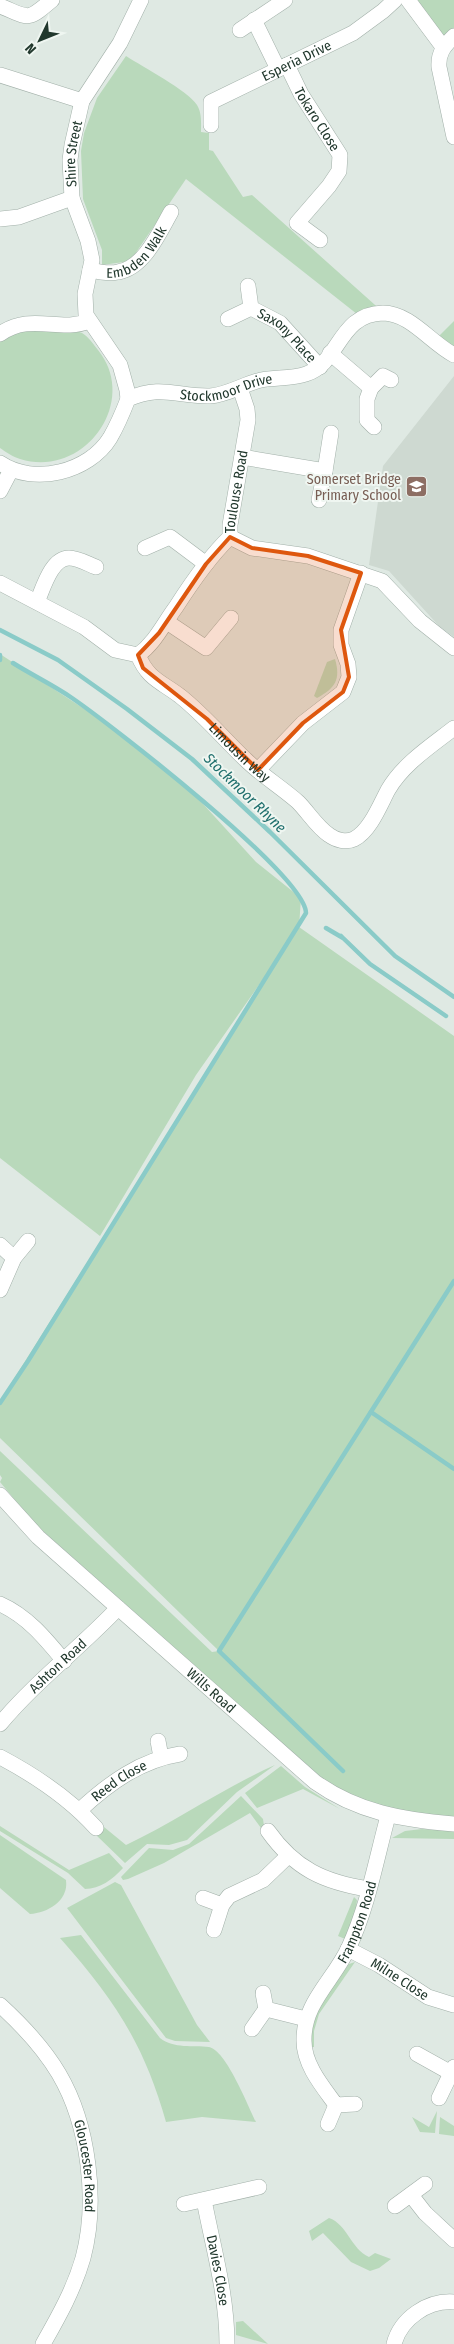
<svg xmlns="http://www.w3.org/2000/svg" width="454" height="2344" font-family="'Fira Sans Condensed',sans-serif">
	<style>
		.built { fill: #ced9d1 }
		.green { fill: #b9d9bb }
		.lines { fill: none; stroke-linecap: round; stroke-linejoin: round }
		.stream { stroke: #8acbc8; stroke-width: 4.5 }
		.street-casing { stroke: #a2b0a9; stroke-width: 16 }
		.street { stroke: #fff; stroke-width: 15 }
		.marked { fill: #de570e; fill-opacity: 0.2; stroke: #de570e; stroke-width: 4; stroke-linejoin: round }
		.labels { text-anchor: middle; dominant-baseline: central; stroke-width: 4; stroke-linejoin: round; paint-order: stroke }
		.street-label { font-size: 14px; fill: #21382d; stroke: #eff6f1 }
		.education-label { font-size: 14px; fill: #785e54; stroke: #eff6f1; text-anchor: end }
		.water-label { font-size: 15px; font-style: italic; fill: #206f6d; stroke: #eff6f1 }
	</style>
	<rect width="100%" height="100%" fill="#dfe9e3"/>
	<polygon class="built" points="454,376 454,637 439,626 389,571 369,565 383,466"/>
	<g class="green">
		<polygon points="408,0 454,0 454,36 443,47"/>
		<path d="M126 56C143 67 187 90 197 105 202 113 201 123 201 132L209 133V150L213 151 243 197 252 195 384 313 362 318 186 179 133 257 124 262 102 265V250L83 199 81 151 84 133 97 98Z"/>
		<polygon points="454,321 454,349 437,338"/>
		<path d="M59 329C66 330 76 330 82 333 88 336 94 345 98 350 140 402 84 479 20 459 13 457 6 452 0 448V341L14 332Z"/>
		<path d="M0 654 112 727 194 794 256 862 301 898 299 927 454 1036V1818C407 1814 362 1805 323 1779L35 1524 0 1482 2 1478 0 1475V1451L212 1652 219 1651 0 1438V1401L289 942 196 1075 100 1236 0 1158Z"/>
		<path d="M335 659C341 680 335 688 317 698L314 696 327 662Z"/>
		<path d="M275 1765 237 1792 187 1840 169 1845 147 1844 125 1863 95 1834 104 1827 126 1845C177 1821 223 1788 275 1765Z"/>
		<polygon points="281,1766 305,1787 340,1809 303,1789 257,1808 245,1793"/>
		<polygon points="241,1796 263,1819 264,1826 261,1828 250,1813 164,1863 128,1879 123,1880 121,1877 149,1848 173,1850 189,1844"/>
		<path d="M0 1826 69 1870 109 1853 123 1868C113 1879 100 1889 85 1889L68 1873 0 1831Z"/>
		<polygon points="422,1829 454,1831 454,1839 392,1838 405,1831"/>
		<path d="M0 1835 66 1880C69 1901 47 1913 30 1914L0 1888Z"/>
		<polygon points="115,1882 121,1885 197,2025 210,2042 175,2041 166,2038 67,1908"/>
		<polygon points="354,1897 357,1900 356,1909 345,1939 338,1936"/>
		<path d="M81 1935 160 2038C174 2049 193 2045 209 2047 226 2050 248 2106 256 2122L202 2117 166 2122C144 2043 113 1998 60 1938Z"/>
		<path d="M355 1962 319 2014 314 2031V2047H311C309 2013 330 1990 349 1964Z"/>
		<polygon points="437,2111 435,2133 420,2132 412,2117 429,2127"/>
		<polygon points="440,2117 454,2126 454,2136 439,2134"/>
		<path d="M329 2218C347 2224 351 2249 369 2257L375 2253 391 2259 379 2268 370 2271 351 2262 323 2233 312 2241 309 2231Z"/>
		<polygon points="243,2321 268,2344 236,2335 236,2322"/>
	</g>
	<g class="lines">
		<g class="stream">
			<polyline points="0,630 58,660 127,709 192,759 270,832 395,956 454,997"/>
			<polyline points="0,655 0,660"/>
			<polyline points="326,928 343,938 341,936 370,964 446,1016"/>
			<path d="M0 1403 28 1361 306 913C305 875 110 724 72 698 53 685 32 675 13 663"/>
			<polyline points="371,1412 454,1469"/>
			<polyline points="343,1771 219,1651 454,1281"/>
		</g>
		<defs>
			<g id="street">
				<polyline points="408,0 443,47"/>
				<path d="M0 6C30 18 26 22 52 0"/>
				<polyline points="254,20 278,69"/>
				<polyline points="240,30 285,0"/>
				<path d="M454 36C444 46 438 53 439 67L454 137"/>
				<path id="s1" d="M287 65 301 94 340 155 339 171 329 186 297 223 320 240"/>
				<polyline points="0,75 82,101"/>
				<path id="s2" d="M211 125V102L353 33 383 11 395 0"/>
				<polyline points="0,219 19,217 72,198"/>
				<path id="s3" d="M90 270C99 272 109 274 118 272 144 268 159 233 171 212"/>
				<path id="s4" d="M248 286 251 308 280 323 320 367"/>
				<polyline points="228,319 251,308"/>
				<path d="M0 334C31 312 60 333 89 321"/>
				<polyline points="330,353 371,388 367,399 367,420 374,427"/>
				<polyline points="371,388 383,376 391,380"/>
				<path id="s5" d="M128 399 127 390 120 365 86 315 85 294 92 260 88 241 72 198 70 160 72 145 82 101 120 43 141 0"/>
				<polyline points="242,457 325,471 331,433"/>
				<path id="s6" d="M0 463C34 486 89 472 110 438 117 426 123 412 128 399 162 384 177 397 210 396 227 395 244 384 261 380 276 377 291 379 306 374 340 363 338 314 383 313 410 313 431 343 454 355"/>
				<polyline points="0,491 11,470"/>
				<polyline points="319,500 325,471"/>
				<polyline points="230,537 252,548 308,556 382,581 420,621 454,648"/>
				<polyline points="145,548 170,537 206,564"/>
				<path id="s7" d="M0 583 84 627 115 650 138 655C148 679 160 681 180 696 204 715 223 738 245 759 261 775 281 787 298 802 308 812 317 827 329 835 336 840 346 843 354 839 370 831 380 805 388 790 403 764 431 746 454 728"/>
				<path d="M37 602C43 589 51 558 69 558 78 558 88 564 96 567"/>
				<polyline points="167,622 206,648 231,618"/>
				<path id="s8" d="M138 655C155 643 164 623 176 607 192 582 209 557 230 537V525L248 420 247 409 240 388"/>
				<polyline points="258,770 303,723 343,692 349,677 348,664 341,645 341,630 361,573"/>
				<polyline points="0,1245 14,1258"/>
				<polyline points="0,1290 14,1258 28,1241"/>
				<path id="s9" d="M0 1495 38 1537 315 1782C357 1812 403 1820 454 1824"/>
				<path d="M0 1604C27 1616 45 1638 64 1661"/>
				<path id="s10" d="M0 1724C36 1681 80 1648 118 1608"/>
				<polyline points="158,1741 161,1757"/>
				<path d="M0 1757C36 1776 69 1798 96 1828"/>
				<path id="s11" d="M80 1810C109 1783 141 1760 180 1754"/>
				<path d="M268 1831C295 1869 324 1882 368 1889"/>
				<polyline points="203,1898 222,1905"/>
				<polyline points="214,1930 222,1905 229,1896 263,1880 288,1856"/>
				<path id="s12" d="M348 1949 379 1965 428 1997 454 2005"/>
				<polyline points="263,1993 266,2009"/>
				<path id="s13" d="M0 2005C23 2026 43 2047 59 2074 89 2125 98 2202 83 2258 74 2289 59 2316 43 2344"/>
				<polyline points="252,2029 266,2009 306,2019"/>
				<polyline points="417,2054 451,2073"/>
				<polyline points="439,2098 454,2067"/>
				<path id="s14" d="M355 2104 336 2105C323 2087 304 2065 304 2041 303 2003 334 1980 349 1947 368 1906 376 1860 388 1816"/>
				<polyline points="328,2124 336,2105"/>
				<polyline points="411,2195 425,2213 454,2240"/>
				<path id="s15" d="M204 2200C213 2247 227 2295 227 2344"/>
				<polyline points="184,2204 259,2187"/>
				<polyline points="395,2206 425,2184"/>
				<path d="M394 2344C401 2318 428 2300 454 2302"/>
			</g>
		</defs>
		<use href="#street" class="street-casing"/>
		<use href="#street" class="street"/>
	</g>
	<path class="marked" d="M230 537 252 548 308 556 361 573 341 630 349 677 343 692 303 723 258 770 207 719 143 668 138 655 159 633 206 564Z"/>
	<defs>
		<symbol id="school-square" viewBox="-11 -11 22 22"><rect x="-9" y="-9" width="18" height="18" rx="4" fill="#8d6e63" stroke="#eff6f1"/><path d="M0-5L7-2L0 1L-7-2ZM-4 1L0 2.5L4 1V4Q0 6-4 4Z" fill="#fff"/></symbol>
	</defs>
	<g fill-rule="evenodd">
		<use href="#school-square" x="404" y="474" width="25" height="25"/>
	</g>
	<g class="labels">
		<g class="street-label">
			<text stroke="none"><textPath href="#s2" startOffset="118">Esperia Drive</textPath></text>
			<text stroke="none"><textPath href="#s1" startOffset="62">Tokaro Close</textPath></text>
			<text stroke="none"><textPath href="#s5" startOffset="261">Shire Street</textPath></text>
			<text stroke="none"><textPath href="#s3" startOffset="55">Embden Walk</textPath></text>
			<text stroke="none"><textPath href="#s4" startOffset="68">Saxony Place</textPath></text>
			<text stroke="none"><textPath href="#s6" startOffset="268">Stockmoor Drive</textPath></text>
			<text stroke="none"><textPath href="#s8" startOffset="196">Toulouse Road</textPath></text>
			<text stroke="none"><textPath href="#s7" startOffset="299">Limousin Way</textPath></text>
			<text stroke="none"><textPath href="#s10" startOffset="82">Ashton Road</textPath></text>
			<text stroke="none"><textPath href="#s9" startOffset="288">Wills Road</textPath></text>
			<text stroke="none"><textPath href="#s11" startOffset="49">Reed Close</textPath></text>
			<text stroke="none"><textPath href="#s14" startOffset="224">Frampton Road</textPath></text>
			<text stroke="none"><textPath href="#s12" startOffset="60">Milne Close</textPath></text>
			<text stroke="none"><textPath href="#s13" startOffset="188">Gloucester Road</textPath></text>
			<text stroke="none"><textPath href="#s15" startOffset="72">Davies Close</textPath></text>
		</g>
		<g class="education-label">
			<text x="401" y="479">Somerset Bridge<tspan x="401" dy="16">Primary School</tspan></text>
		</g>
		<g class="water-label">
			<text transform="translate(245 793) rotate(44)">Stockmoor Rhyne</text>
		</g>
	</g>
	<g transform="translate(40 40) rotate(227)" stroke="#eff6f1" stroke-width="4" paint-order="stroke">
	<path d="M0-4L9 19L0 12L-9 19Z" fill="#21382d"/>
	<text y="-8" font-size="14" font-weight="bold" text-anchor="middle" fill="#21382d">N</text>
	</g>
</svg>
